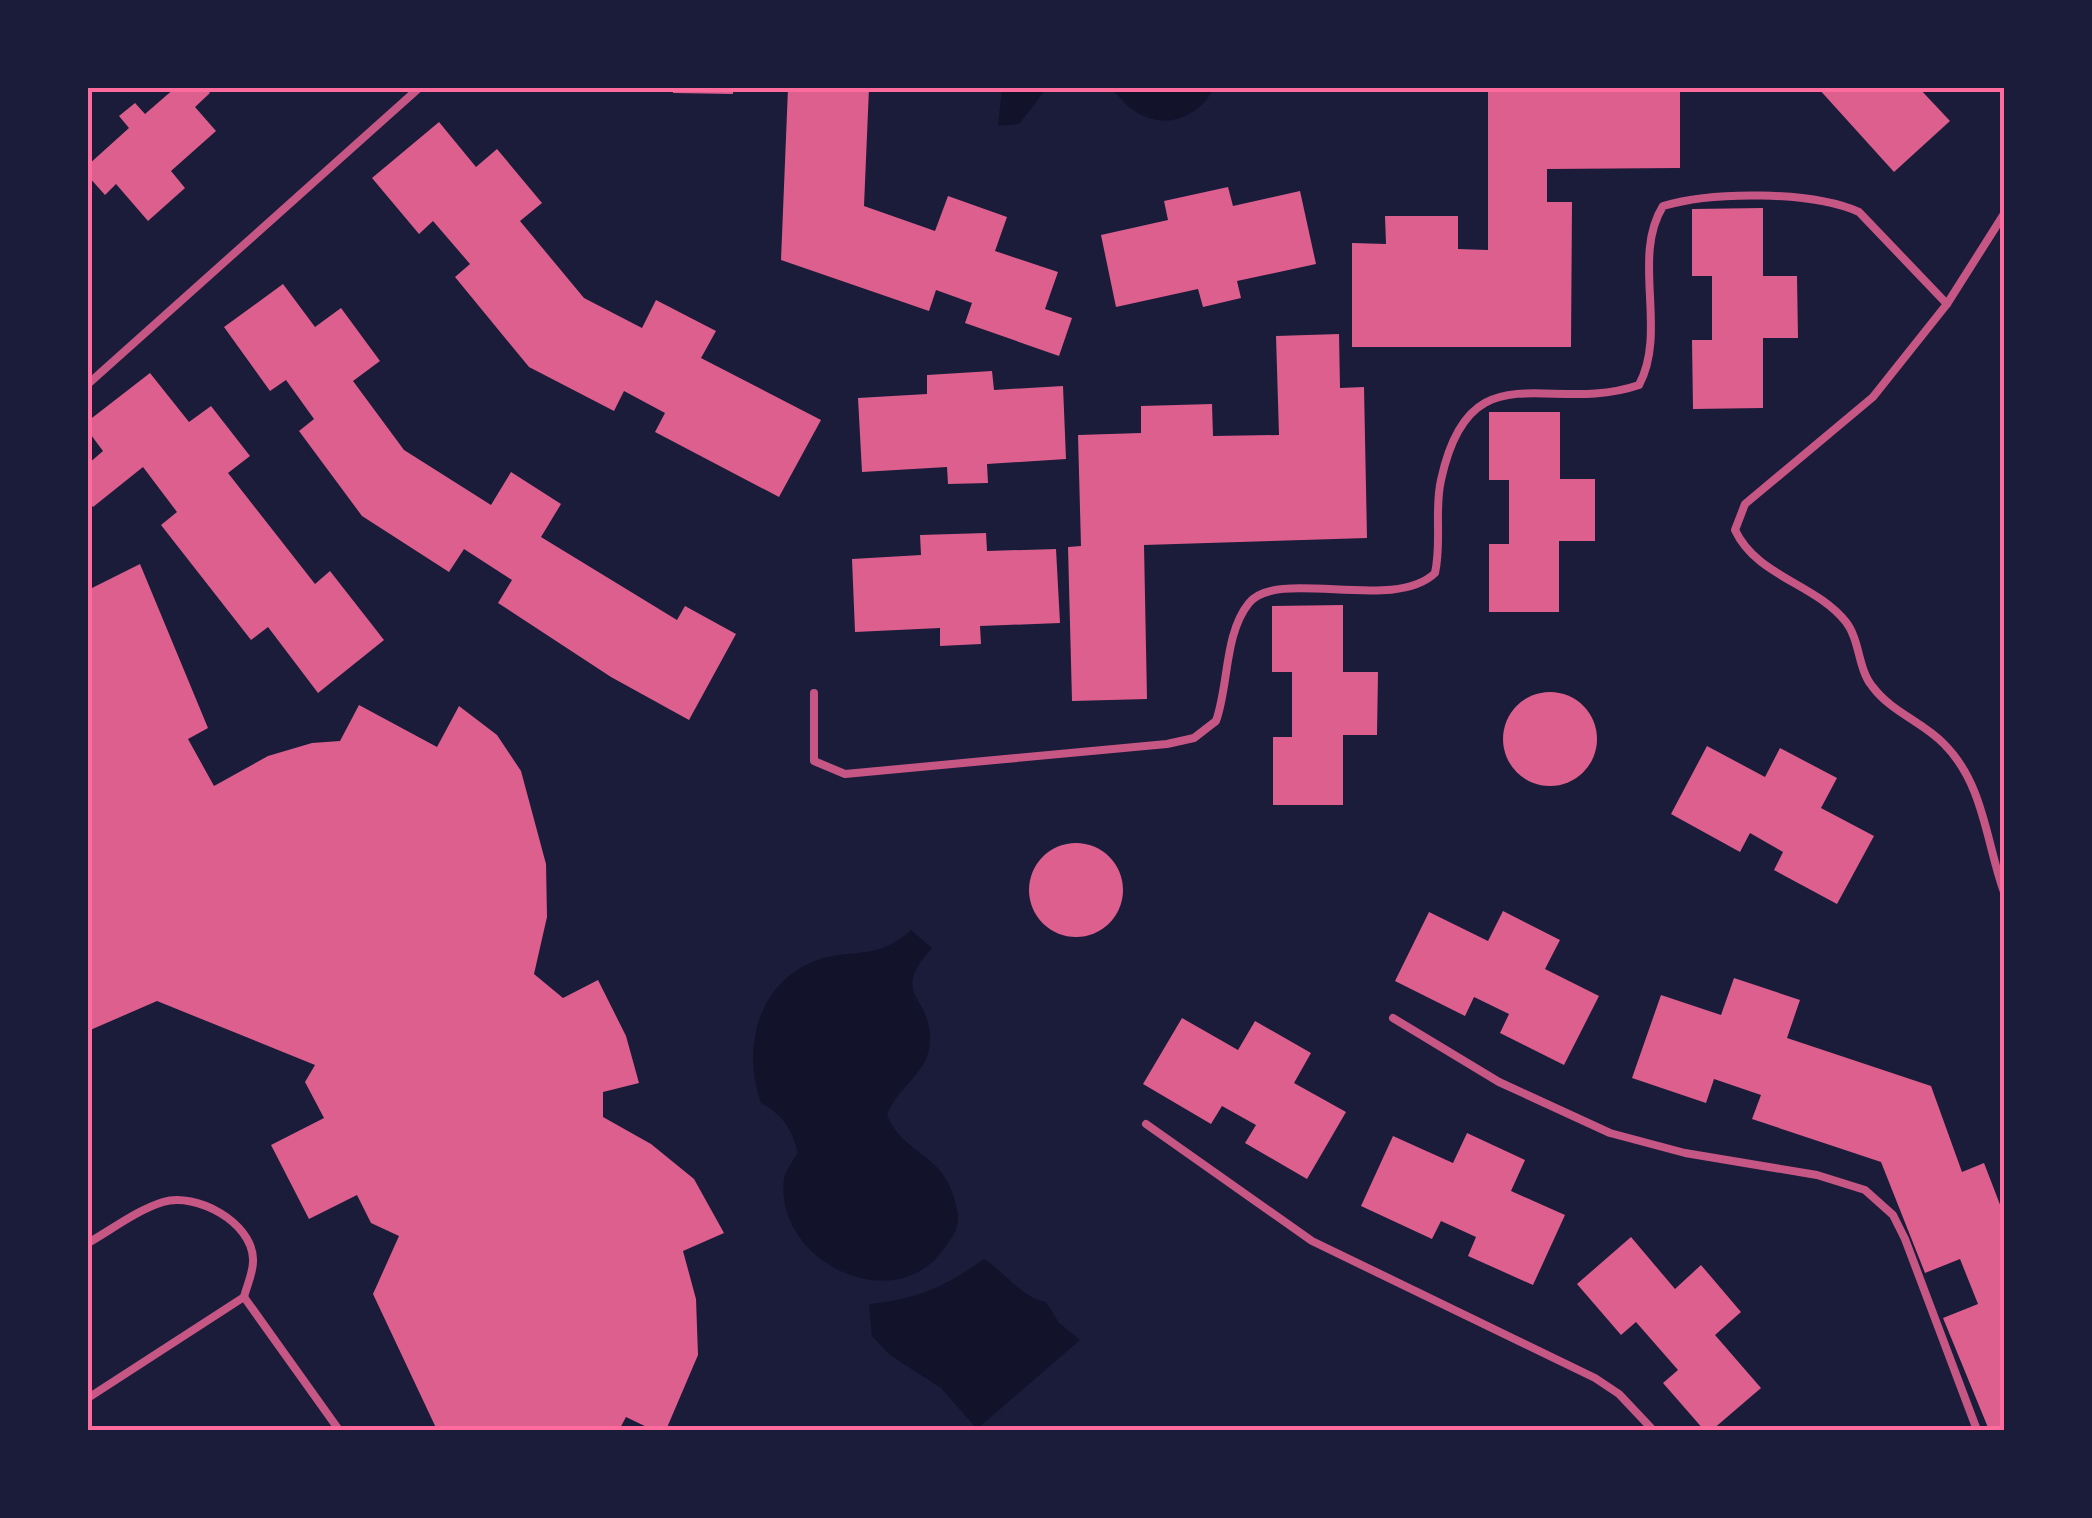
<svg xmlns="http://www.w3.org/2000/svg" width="2092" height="1518" font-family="Arial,sans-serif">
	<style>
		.water { fill: #12122b }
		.building { fill: #dd5f8e }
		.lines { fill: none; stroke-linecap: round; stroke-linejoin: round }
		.service { stroke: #c65784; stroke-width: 8 }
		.neatline { fill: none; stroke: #ff6b9d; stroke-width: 4 }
	</style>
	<rect width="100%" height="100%" fill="#1b1b3a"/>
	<g class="water">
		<polygon points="1002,88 1047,88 1019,124 998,126"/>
		<path d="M1110 88H1214C1198 119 1163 131 1133 110 1124 104 1118 94 1110 88Z"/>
		<path d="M911 930 932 948C888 997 932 995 930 1041 929 1074 896 1087 887 1115 904 1157 946 1151 957 1209 961 1227 953 1236 943 1250 893 1319 774 1261 784 1179 785 1171 794 1160 798 1152 791 1128 783 1115 761 1103 743 1052 755 988 810 963 848 946 876 963 911 930Z"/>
		<path d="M984 1259C1006 1273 1021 1297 1046 1302L1059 1323 1080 1340 977 1429 941 1388 890 1355 872 1336 869 1304C915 1300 947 1286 984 1259Z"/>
	</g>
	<g class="building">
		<polygon points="175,88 206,88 210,93 195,107 216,131 171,171 185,188 148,221 116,184 105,195 88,176 88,165 129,128 119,116 135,103 145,114"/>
		<polygon points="673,88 733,88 733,94 673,93"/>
		<polygon points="788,88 869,88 864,206 935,231 948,196 1007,217 995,251 1058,272 1045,309 1072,318 1059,356 965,323 972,303 936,290 929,311 781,260"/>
		<polygon points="1488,88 1680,88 1680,168 1547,169 1547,202 1572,202 1571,347 1352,347 1352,243 1386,244 1385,216 1458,216 1458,249 1488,250"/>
		<polygon points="1818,88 1919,88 1950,121 1894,172"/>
		<polygon points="439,122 476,167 497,149 542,203 520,221 584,298 642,328 656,300 716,331 701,358 821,420 779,497 655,432 665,413 624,391 614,411 529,367 455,277 470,264 433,221 419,234 372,178"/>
		<polygon points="1228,187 1233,206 1300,191 1316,264 1237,281 1241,298 1203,307 1198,289 1116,307 1101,235 1168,220 1164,201"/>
		<polygon points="1763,208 1763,276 1797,276 1798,338 1763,338 1763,408 1693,409 1692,340 1712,340 1712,276 1692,276 1692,209"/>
		<polygon points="283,284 315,327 341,308 380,361 353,381 404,450 491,505 511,472 561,504 541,537 677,620 685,606 736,634 689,720 611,677 498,603 512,580 464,549 449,572 362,516 299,431 314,419 286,380 270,391 224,327"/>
		<polygon points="1339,334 1340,388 1364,387 1367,538 1144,545 1147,699 1072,701 1068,547 1081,546 1078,435 1141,433 1141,406 1212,404 1213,436 1279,435 1276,336"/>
		<polygon points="992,371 994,390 1063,386 1066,459 987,464 988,483 948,484 947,467 862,472 858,398 927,394 927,375"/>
		<polygon points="150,373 189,422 211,406 250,456 228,473 315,584 330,571 384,640 318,693 268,627 251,640 161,525 177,512 143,467 93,507 88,500 88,464 103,451 88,431 88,421"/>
		<polygon points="1489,412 1560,412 1560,479 1595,479 1595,541 1559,541 1559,612 1489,612 1489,544 1509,544 1509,480 1489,480"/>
		<polygon points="986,533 987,551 1056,549 1060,623 980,626 981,644 940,646 940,628 855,632 852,559 921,555 920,535"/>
		<polygon points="140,564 208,728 188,739 214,786 268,756 312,743 340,741 359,705 437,747 459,706 497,735 521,771 546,864 547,917 534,974 563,998 598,980 626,1036 639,1083 603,1092 603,1117 651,1144 694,1179 724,1233 683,1251 696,1299 698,1355 666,1430 653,1430 626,1417 619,1430 437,1430 373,1294 399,1236 371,1223 357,1195 309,1219 271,1145 324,1118 305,1082 315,1065 157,1001 88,1031 88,590"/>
		<polygon points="1343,605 1343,672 1378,672 1377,735 1343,735 1343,805 1273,805 1273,737 1292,737 1292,672 1272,672 1272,606"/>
		<circle cx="1550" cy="739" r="47"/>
		<polygon points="1707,746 1765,777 1780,748 1837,778 1821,808 1874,836 1837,904 1774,870 1783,852 1750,833 1740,852 1671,814"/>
		<circle cx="1076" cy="890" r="47"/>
		<polygon points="1503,911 1560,940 1545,969 1599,996 1564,1065 1500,1033 1509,1014 1474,997 1465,1016 1395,981 1429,912 1488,941"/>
		<polygon points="1734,978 1800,1000 1787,1038 1931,1086 1962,1172 1984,1163 2004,1215 2004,1430 1989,1430 1943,1318 1978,1304 1960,1259 1925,1273 1881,1162 1752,1119 1761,1095 1714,1079 1706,1103 1632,1078 1661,995 1721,1015"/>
		<polygon points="1182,1018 1238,1050 1255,1021 1311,1053 1294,1083 1346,1112 1307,1179 1245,1143 1256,1125 1222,1106 1211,1124 1143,1084"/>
		<polygon points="1467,1133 1525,1160 1511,1191 1565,1215 1533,1285 1468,1256 1476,1237 1441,1221 1432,1239 1361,1206 1393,1136 1453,1163"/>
		<polygon points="1631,1237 1675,1289 1701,1265 1741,1312 1715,1335 1761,1388 1712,1430 1704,1430 1663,1383 1678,1370 1636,1322 1621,1335 1577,1284"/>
	</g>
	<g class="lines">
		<g class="service">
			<path d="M2004 214 1947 304 1873 397 1745 504 1735 530C1757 577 1815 583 1846 622 1860 640 1858 669 1872 686 1892 713 1922 721 1944 744 1984 784 1986 842 2004 892"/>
			<polyline points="88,384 419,88"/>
			<path d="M814 693V761L845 774 1167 744 1194 738 1216 721C1229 685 1224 634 1249 603 1278 567 1394 613 1435 573 1442 542 1434 510 1441 480 1470 346 1549 416 1639 385 1668 331 1631 257 1663 206 1713 191 1812 191 1859 212L1947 304"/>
			<polyline points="1393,1018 1499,1082 1610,1133 1685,1153 1817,1175 1865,1190 1893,1215 1905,1239 1977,1430"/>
			<polyline points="1146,1124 1312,1241 1595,1378 1619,1394 1653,1430"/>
			<path d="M88 1243C111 1230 137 1210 163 1202 196 1192 252 1222 253 1259 254 1271 247 1285 244 1297L88 1398"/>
			<polyline points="244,1297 339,1430"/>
		</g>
	</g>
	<rect width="2092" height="1518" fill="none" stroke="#1b1b3a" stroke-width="180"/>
	<rect x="90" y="90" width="1912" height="1338" class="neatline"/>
</svg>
